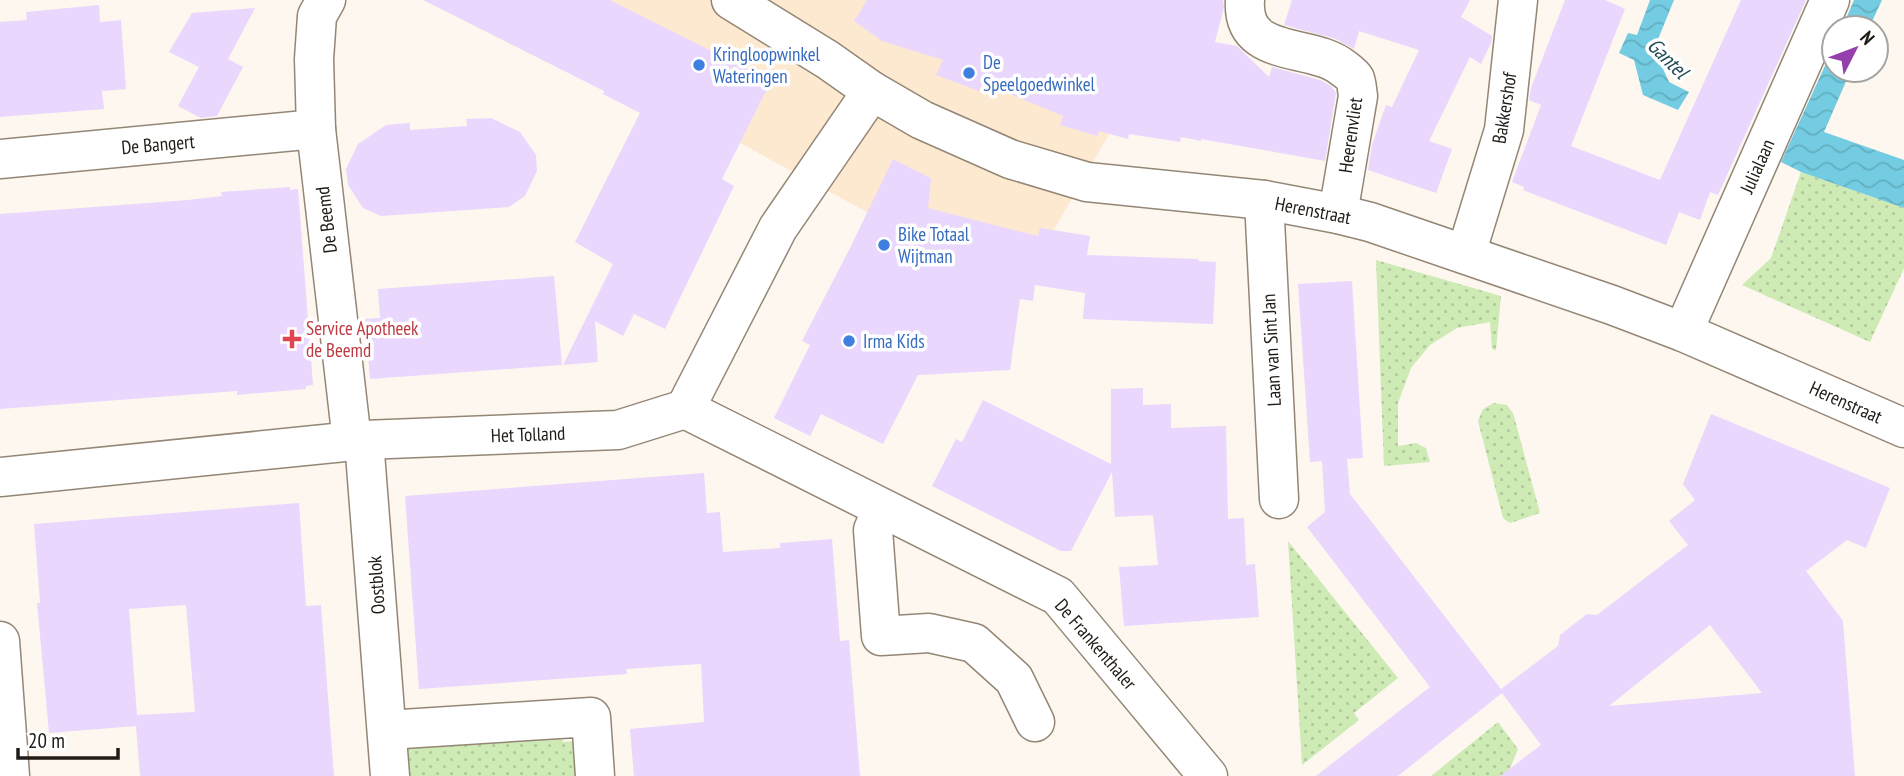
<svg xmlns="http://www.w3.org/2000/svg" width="1904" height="776" font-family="'PT Sans Narrow',sans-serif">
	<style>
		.built { fill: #fde9d0 }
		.grass { fill: url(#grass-dots) }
		.water { fill: url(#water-waves) }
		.building { fill: #e9d7fd; fill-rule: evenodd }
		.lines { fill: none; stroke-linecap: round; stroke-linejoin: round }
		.minor-casing { stroke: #948675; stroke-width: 41 }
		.minor { stroke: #fff; stroke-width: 38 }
		.shop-dot { fill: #3f7fe0; stroke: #fff; stroke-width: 2.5 }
		.health-dot { fill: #e0444e; stroke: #fff; stroke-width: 2.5 }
		.labels { text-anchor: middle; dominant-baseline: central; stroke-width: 7; stroke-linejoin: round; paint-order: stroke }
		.shop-label { font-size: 19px; fill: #366cbe; stroke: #fff; text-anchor: start }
		.street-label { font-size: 19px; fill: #201b15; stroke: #fff }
		.health-label { font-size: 19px; fill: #be3a42; stroke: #fff; text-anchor: start }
		.water-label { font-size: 21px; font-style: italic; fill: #234c55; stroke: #fff }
	</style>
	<defs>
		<pattern id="grass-dots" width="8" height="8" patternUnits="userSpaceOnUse" patternTransform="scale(1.75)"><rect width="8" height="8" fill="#ceeab5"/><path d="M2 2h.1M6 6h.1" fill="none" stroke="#b1c89b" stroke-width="1.8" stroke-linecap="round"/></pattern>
		<pattern id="water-waves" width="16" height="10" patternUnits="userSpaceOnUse" patternTransform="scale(1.75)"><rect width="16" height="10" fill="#73cce1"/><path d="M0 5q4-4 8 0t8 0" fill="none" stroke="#63afc0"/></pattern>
	</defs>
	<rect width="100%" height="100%" fill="#fdf7ef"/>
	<polygon class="built" points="477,0 1001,0 1140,80 1032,268 876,217"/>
	<g class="grass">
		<polygon points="1801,172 1904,208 1904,268 1870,342 1742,285 1771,258"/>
		<polygon points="1376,260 1501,296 1496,350 1492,349 1490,322 1457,328 1430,345 1411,368 1398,403 1398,446 1416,443 1426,448 1430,462 1384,466"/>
		<polygon points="1494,403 1507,405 1513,413 1540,513 1510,523 1503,518 1478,421 1483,409"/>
		<polygon points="1288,541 1398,678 1354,713 1359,720 1302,765"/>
		<polygon points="1498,722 1518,749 1507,776 1431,776"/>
		<polygon points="562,738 563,742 575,741 578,776 400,776 398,749"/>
	</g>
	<g class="water">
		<polygon points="1650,0 1674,0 1654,49 1669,82 1689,92 1678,110 1643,95 1634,60 1619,53 1628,33 1637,35"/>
		<polygon points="1854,0 1882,0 1869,28 1842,28"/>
		<polygon points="1834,46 1834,70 1851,70 1824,132 1904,160 1904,208 1801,172 1781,162"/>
	</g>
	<g class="building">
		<polygon points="423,0 610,0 771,81 722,179 734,186 665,329 634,314 623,336 595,321 598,362 563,365 613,264 575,242 640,113 603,94 604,91"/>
		<polygon points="867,0 1223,0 1224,7 1215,42 1237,46 1269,77 1272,67 1320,80 1331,86 1336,93 1325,161 1201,139 1201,141 1181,137 1180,142 1129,134 1128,139 1099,131 1097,136 1060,125 1063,116 983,83 979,91 936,75 943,60 882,41 854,21"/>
		<polygon points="1292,0 1470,0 1461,17 1492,36 1491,43 1481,64 1470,57 1429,141 1452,149 1436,193 1368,170 1372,145 1386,105 1392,107 1419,50 1359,31 1354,49 1336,39 1284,25"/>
		<polygon points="1565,0 1605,0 1625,9 1571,146 1660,180 1741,0 1806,0 1718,195 1710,192 1700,220 1679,212 1666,245 1523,190 1524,187 1512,182 1541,105 1529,100 1531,88"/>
		<polygon points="99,5 100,22 121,20 126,89 102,91 104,109 0,117 0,22 27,20 26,12"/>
		<polygon points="255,8 228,59 243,67 217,116 201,118 178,106 199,67 169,52 192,13"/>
		<polygon points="491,118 520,132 536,155 537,171 525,196 509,207 381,216 363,208 348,185 346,169 358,144 386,125 410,123 410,130 467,126 466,119"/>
		<polygon points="893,159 931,178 928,208 1038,236 1040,228 1090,236 1087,255 1198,259 1199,261 1216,262 1213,324 1083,319 1085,293 1035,285 1033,301 1020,299 1010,370 918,375 883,444 821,414 810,436 774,418 810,345 802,341 851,246"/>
		<polygon points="290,187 290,190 298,189 313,385 306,386 306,389 237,395 237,391 0,409 0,214 188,200 222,196 221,192"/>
		<polygon points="554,276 562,365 370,379 365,319 380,318 378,289"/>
		<path d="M1352 281 1363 458 1347 459 1350 494 1501 689 1558 646 1560 635 1587 614 1597 615 1688 545 1669 521 1695 500 1683 484 1711 414 1890 488 1866 548 1847 540 1806 571 1843 621 1855 776H1500L1541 745 1502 693 1398 776H1316L1430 687 1307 527 1325 512 1322 461 1310 462 1298 284ZM1710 625 1762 693 1609 706Z"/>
		<polygon points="1143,388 1143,405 1171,404 1171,428 1226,426 1228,519 1244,518 1246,565 1255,564 1259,617 1124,626 1119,567 1158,565 1153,515 1115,517 1112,472 1071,551 1061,551 932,486 956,439 962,442 983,400 1111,464 1111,389"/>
		<polygon points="704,473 707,513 720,512 723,552 780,548 780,543 832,539 840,641 849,640 860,776 634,776 630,729 704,722 701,664 626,669 627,674 419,689 405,496"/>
		<path d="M299 503 306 606 321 605 334 776H140L136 726 49 733 37 603H40L34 524ZM186 605 195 712 137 715 129 609Z"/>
	</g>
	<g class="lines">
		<defs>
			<g id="minor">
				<polyline points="326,0 317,16 314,59 316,129 352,441"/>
				<polyline points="731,0 828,60 872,91 922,120 1010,159 1087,182 1264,200 1338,214 1370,222 1612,305 1683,332 1904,428"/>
				<path d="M1245 0C1241 60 1311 42 1343 68 1347 71 1353 75 1355 79 1357 84 1357 91 1358 96L1338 214"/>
				<polyline points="0,159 316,129"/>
				<polyline points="1264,200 1279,499"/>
				<polyline points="1466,254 1504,130 1518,0"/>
				<polyline points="1683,332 1830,0"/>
				<polyline points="685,409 1058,596 1208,776"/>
				<polyline points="364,440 390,776"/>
				<polyline points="0,477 364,440 618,430 685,409 778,228 872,91"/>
				<polyline points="882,509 873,530 881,636 929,633 974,643 1014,679 1035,722"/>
				<polyline points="0,641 10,776"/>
				<polyline points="387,730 591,717 595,776"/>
			</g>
		</defs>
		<use href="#minor" class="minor-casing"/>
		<use href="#minor" class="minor"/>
	</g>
	<g class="shop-dot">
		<circle cx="699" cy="65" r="7"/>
		<circle cx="969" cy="73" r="7"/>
		<circle cx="884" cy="245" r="7"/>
		<circle cx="849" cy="341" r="7"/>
	</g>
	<path class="health-dot" d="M288.5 328.5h7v7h7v7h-7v7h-7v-7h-7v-7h7z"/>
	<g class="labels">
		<g class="shop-label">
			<text x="713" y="54">Kringloopwinkel<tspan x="713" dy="22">Wateringen</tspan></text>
			<text x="983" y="62">De<tspan x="983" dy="22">Speelgoedwinkel</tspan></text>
			<text x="898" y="234">Bike Totaal<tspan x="898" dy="22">Wijtman</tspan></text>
			<text x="863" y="341">Irma Kids</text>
		</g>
		<g class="street-label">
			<text transform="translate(1504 108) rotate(-81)">Bakkershof</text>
			<text transform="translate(1350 135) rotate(-82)">Heerenvliet</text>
			<text transform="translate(158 144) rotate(-5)">De Bangert</text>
			<text transform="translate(1757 166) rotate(-66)">Julialaan</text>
			<text transform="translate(1313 210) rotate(11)">Herenstraat</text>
			<text transform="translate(326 220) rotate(-97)">De Beemd</text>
			<text transform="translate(1271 350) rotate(-93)">Laan van Sint Jan</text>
			<text transform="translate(1846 402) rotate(24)">Herenstraat</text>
			<text transform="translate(528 434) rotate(-2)">Het Tolland</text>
			<text transform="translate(376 585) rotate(-94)">Oostblok</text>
			<text transform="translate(1096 644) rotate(49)">De Frankenthaler</text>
		</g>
		<g class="health-label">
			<text x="306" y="328">Service Apotheek<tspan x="306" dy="22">de Beemd</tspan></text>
		</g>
		<g class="water-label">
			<text transform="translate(1668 58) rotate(45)">Gantel</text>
		</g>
	</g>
	<g transform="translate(1855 49) rotate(48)"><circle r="33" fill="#ffffff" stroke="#a6a4a1" stroke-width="2"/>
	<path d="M0-5L12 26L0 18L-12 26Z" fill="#953fad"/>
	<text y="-10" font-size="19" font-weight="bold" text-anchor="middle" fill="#201b15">N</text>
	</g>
	<path d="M18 748v10h100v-10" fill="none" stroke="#201b15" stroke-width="3.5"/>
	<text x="28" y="748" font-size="21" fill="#201b15" stroke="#ffffff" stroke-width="5" paint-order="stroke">20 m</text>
</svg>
